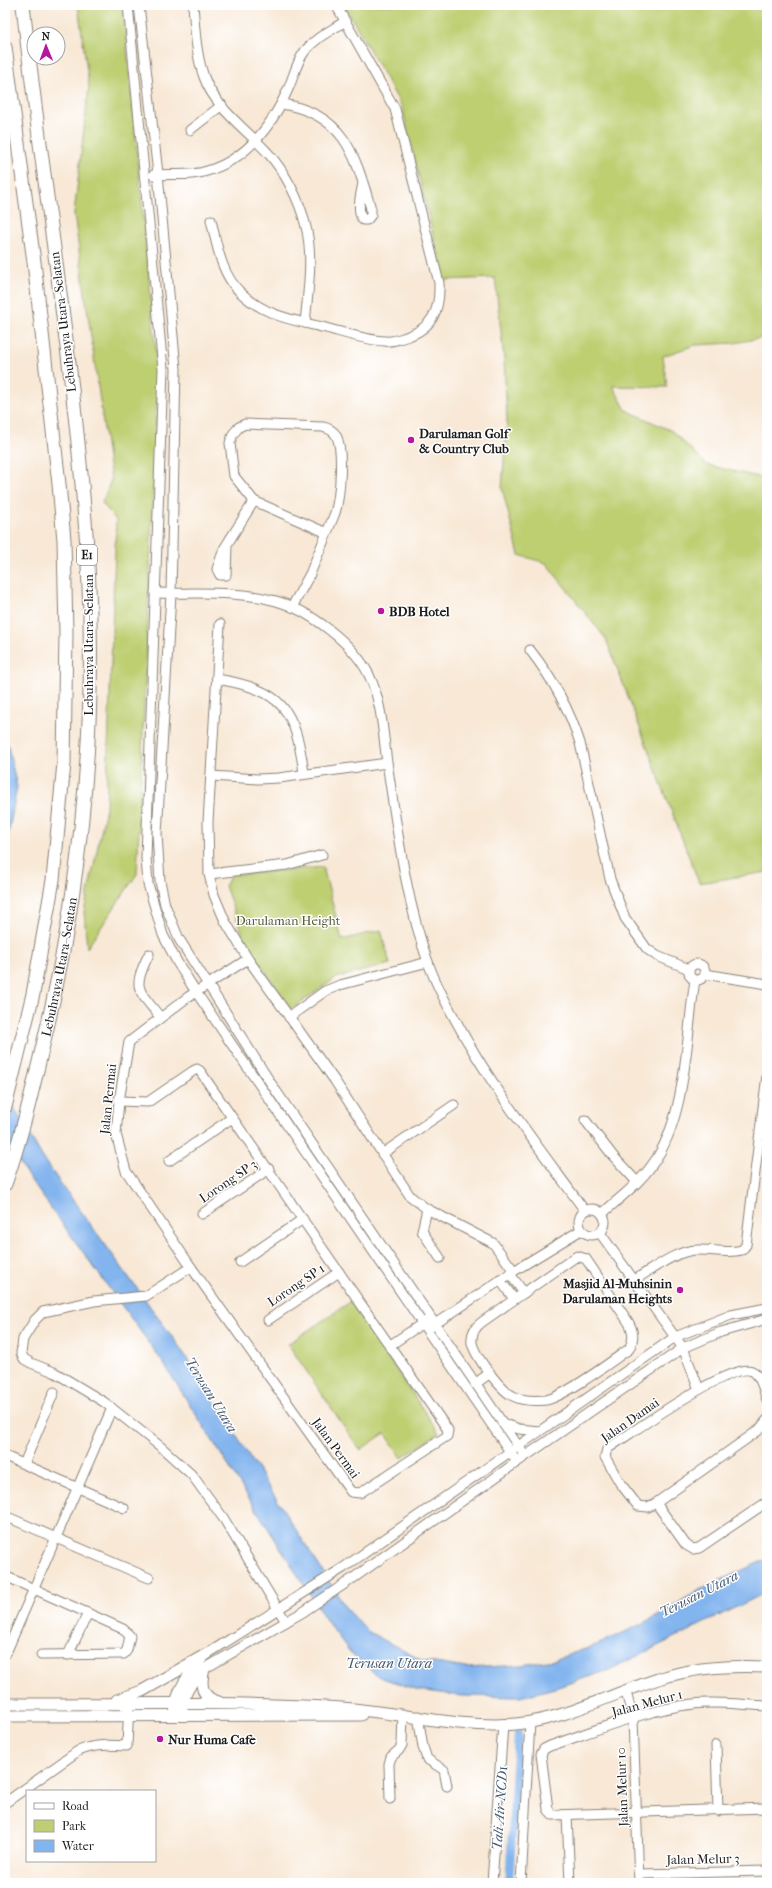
<svg xmlns="http://www.w3.org/2000/svg" width="772" height="1888" font-family="'IM FELL French Canon',serif">
	<style>
		.green { fill: #becf72; stroke: #6d7647 }
		.water { fill: #82b4ee; stroke: #4f6885 }
		.lines { fill: none; stroke-linecap: round; stroke-linejoin: round }
		.canal { stroke: #82b4ee; stroke-width: 8 }
		.minor-casing { stroke: #8a8278; stroke-width: 11 }
		.major-casing { stroke: #8a8278; stroke-width: 13 }
		.highway-casing { stroke: #8a8278; stroke-width: 15 }
		.minor { stroke: #fff; stroke-width: 9 }
		.major { stroke: #fff; stroke-width: 11 }
		.highway { stroke: #fff; stroke-width: 13 }
		.poi-dot { fill: #b5179e; stroke: #fff; stroke-width: 1.5 }
		.labels { text-anchor: middle; dominant-baseline: central; stroke-width: 3; stroke-linejoin: round; paint-order: stroke }
		.shield { fill: #fff; stroke: #606060; stroke-width: 1 }
		.shield-label { font-size: 12px; font-weight: bold; fill: #1c1c1c }
		.street-label { font-size: 13px; fill: #1c1c1c; stroke: #fff }
		.poi-label { font-size: 13px; font-weight: bold; fill: #1c1c1c; stroke: #fff; text-anchor: start }
		.park-label { font-size: 13px; fill: #555b3a; stroke: #fff }
		.water-label { font-size: 14px; font-style: italic; fill: #455970; stroke: #fff }
	</style>
	<rect width="100%" height="100%" fill="#fff"/>
	<filter id="ink" filterUnits="userSpaceOnUse"><feTurbulence type="fractalNoise" baseFrequency=".025" numOctaves="2"/><feDisplacementMap in="SourceGraphic" scale="8" xChannelSelector="R" yChannelSelector="G"/><feConvolveMatrix kernelMatrix="1 2 1 2 8 2 1 2 1" color-interpolation-filters="sRGB"/></filter>
	<filter id="wash" filterUnits="userSpaceOnUse"><feTurbulence type="fractalNoise" baseFrequency=".012" numOctaves="4" result="noise"/><feDisplacementMap in="SourceGraphic" scale="16" xChannelSelector="R" yChannelSelector="G"/><feGaussianBlur stdDeviation="0.9" result="paint"/><feColorMatrix in="noise" values="0 0 0 0 0 0 0 0 0 0 0 0 0 0 0 0 0 1.4 0 .05"/><feComposite in="paint" operator="in"/></filter>
	<g filter="url(#wash)">
		<rect width="100%" height="100%" fill="#f8e8d5"/>
		<g class="green">
			<polygon points="78,5 123,5 158,373 137,874 87,948 84,912 106,808 116,520 102,503 111,480 74,214 89,86"/>
			<polygon points="344,5 767,5 767,337 734,343 695,345 663,356 667,387 613,386 626,410 672,431 707,465 767,479 767,872 699,883 606,639 546,563 519,555 502,488 507,420 504,358 495,278 444,280 402,107"/>
			<polygon points="323,867 342,940 381,930 390,964 336,978 291,1009 245,941 225,886 231,875"/>
			<polygon points="350,1302 439,1433 402,1458 385,1433 360,1450 288,1344"/>
		</g>
		<g class="water">
			<polygon points="5,733 17,787 5,852"/>
			<polygon points="5,1092 46,1163 181,1349 346,1608 369,1632 423,1661 466,1668 521,1665 554,1660 599,1644 646,1622 705,1587 767,1559 767,1592 609,1670 555,1688 520,1697 461,1696 418,1690 379,1677 350,1652 328,1623 162,1361 27,1175 5,1137"/>
		</g>
		<g class="lines">
			<polyline class="canal" points="509,1883 518,1734"/>
		</g>
	</g>
	<g filter="url(#ink)">
		<g class="lines">
			<defs>
				<g id="minor">
					<polyline points="128,5 163,369 146,858 148,884 163,935 177,962 196,992 517,1462"/>
					<polyline points="139,5 158,174 176,369 171,594 157,834 160,881 165,905 179,939 272,1085 525,1456"/>
					<path d="M193 5C195 29 196 55 204 77 215 108 247 130 268 153 285 172 299 199 305 223 314 254 308 291 305 323"/>
					<path d="M282 104C345 114 355 155 371 209V215L367 220H363C356 211 361 193 363 183"/>
					<polyline points="190,130 222,105"/>
					<path d="M153 175C171 173 190 177 207 171 248 159 273 124 289 87 294 75 297 61 305 51 315 38 330 31 344 22"/>
					<path d="M211 220C217 245 221 274 240 292 266 317 294 320 326 328 345 333 365 340 385 341 393 342 400 339 406 337 433 328 440 310 439 283L395 109 336 5"/>
					<polyline points="227,545 226,575 220,575 217,569 224,549 254,501"/>
					<path d="M155 593C195 594 238 590 276 601 309 610 354 644 369 675 383 704 383 738 388 769 398 835 406 901 429 965 436 984 446 1003 456 1021 492 1088 540 1149 585 1211"/>
					<path d="M292 607 310 574 335 513C340 497 344 450 336 435 333 431 328 428 323 427L245 424 239 427 233 434 230 443 234 476 254 501 327 533"/>
					<polyline points="220,624 208,822 209,874 214,895 225,921 248,959"/>
					<path d="M530 650C552 678 569 708 580 743L610 879 625 918 647 949 657 956 689 969"/>
					<path d="M217 679C283 690 295 709 304 773"/>
					<polyline points="211,776 258,779 279,778 387,763"/>
					<polyline points="209,874 287,865 322,855"/>
					<path d="M149 954C132 989 137 988 160 1017"/>
					<circle cx="697" cy="972" r="8"/>
					<polyline points="705,974 767,984"/>
					<polyline points="289,1017 325,991 340,985 428,962"/>
					<polyline points="119,1101 148,1102 193,1071 197,1069 200,1071 448,1430 447,1436 360,1493 351,1492 191,1267 126,1171 116,1134 119,1101 129,1042 188,997 248,959 335,1081 410,1196 427,1209 493,1243 514,1271"/>
					<polyline points="585,1120 613,1156 637,1182"/>
					<polyline points="382,1154 454,1105"/>
					<polyline points="169,1161 232,1118"/>
					<circle cx="592" cy="1222" r="13"/>
					<polyline points="427,1209 422,1231 440,1258"/>
					<polyline points="202,1214 269,1169"/>
					<path d="M602 1214C619 1198 639 1184 652 1165 687 1118 686 1037 695 980"/>
					<polyline points="600,1233 683,1348 699,1389"/>
					<path d="M577 1256 586 1259 629 1323C634 1333 634 1339 629 1349 612 1361 564 1397 546 1400 535 1401 522 1401 513 1396 500 1390 475 1356 472 1343 471 1334 475 1327 482 1322Z"/>
					<polyline points="240,1262 303,1219"/>
					<polyline points="191,1267 146,1296 94,1301 43,1312 35,1320 23,1339 21,1353 24,1359 31,1363 54,1372 104,1402 161,1447 192,1475 224,1519 286,1622"/>
					<polyline points="510,1274 524,1293"/>
					<polyline points="500,1280 514,1299"/>
					<path d="M634 1280C650 1271 677 1250 696 1250 712 1249 726 1254 742 1250L746 1245 767 1075"/>
					<polyline points="268,1320 339,1272"/>
					<polyline points="429,1328 514,1271 581,1230"/>
					<polyline points="389,1346 426,1321"/>
					<polyline points="475,1384 490,1373"/>
					<path d="M767 1400C764 1391 761 1375 752 1371 731 1361 629 1435 607 1449L605 1457 620 1483 638 1506 648 1507 656 1503 759 1430 767 1420"/>
					<polyline points="502,1423 519,1429 539,1431"/>
					<polyline points="5,1456 124,1508"/>
					<polyline points="24,1464 54,1392"/>
					<polyline points="656,1503 686,1545 693,1549 699,1548 767,1502"/>
					<polyline points="5,1516 149,1578"/>
					<polyline points="5,1576 123,1629 130,1636 127,1650 124,1654 41,1655"/>
					<polyline points="6,1653 112,1408"/>
					<polyline points="68,1655 88,1613"/>
					<polyline points="626,1692 633,1719 639,1883"/>
					<path d="M767 1706C743 1705 718 1701 694 1704 647 1709 594 1731 550 1746L544 1749 541 1754 548 1809 552 1815 767 1808"/>
					<path d="M183 1709C183 1694 194 1680 204 1669L303 1612 352 1579 517 1462 683 1348 721 1332 767 1319"/>
					<path d="M174 1716C174 1689 189 1672 207 1654L343 1568 675 1337 731 1315 767 1308"/>
					<polyline points="418,1716 423,1747 427,1759 444,1770 447,1786"/>
					<polyline points="716,1745 718,1811"/>
					<polyline points="390,1799 389,1764 391,1757 399,1750 402,1745 403,1714"/>
					<path d="M5 1803 78 1751C94 1744 110 1745 127 1746L129 1704"/>
					<polyline points="567,1815 570,1883"/>
					<polyline points="639,1874 767,1871"/>
					<polyline points="492,1883 503,1724"/>
					<polyline points="521,1883 530,1722"/>
				</g>
				<g id="major">
					<path d="M204 1669C200 1685 201 1698 219 1702"/>
					<polyline points="117,1700 142,1691 207,1654"/>
					<path d="M5 1704C117 1704 230 1701 342 1708 397 1712 462 1729 516 1724 574 1719 633 1681 690 1671 715 1666 741 1666 767 1667"/>
					<polyline points="5,1716 361,1715"/>
				</g>
				<g id="highway">
					<polyline points="5,47 34,262 59,484 64,540 66,633 64,763 53,880 33,994 5,1107"/>
					<path id="s1" d="M5 1184C21 1139 32 1092 43 1045 81 888 97 726 88 564 77 377 43 191 23 5"/>
				</g>
			</defs>
			<use href="#minor" class="minor-casing"/>
			<use href="#major" class="major-casing"/>
			<use href="#highway" class="highway-casing"/>
			<use href="#minor" class="minor"/>
			<use href="#major" class="major"/>
			<use href="#highway" class="highway"/>
		</g>
	</g>
	<g class="poi-dot">
		<circle cx="411" cy="440" r="4"/>
		<circle cx="381" cy="611" r="4"/>
		<circle cx="680" cy="1290" r="4"/>
		<circle cx="160" cy="1739" r="4"/>
	</g>
	<g class="labels">
		<rect class="shield" x="77" y="545" width="20" height="20" rx="3"/>
		<g class="shield-label">
			<text x="87" y="555">E1</text>
		</g>
		<g class="street-label">
			<text transform="translate(63 322) rotate(-97)">Lebuhraya Utara–Selatan</text>
			<text transform="translate(88 645) rotate(-90)">Lebuhraya Utara–Selatan</text>
			<text stroke="none"><textPath href="#s1" startOffset="224">Lebuhraya Utara–Selatan</textPath></text>
			<text transform="translate(108 1099) rotate(-84)">Jalan Permai</text>
			<text transform="translate(228 1181) rotate(-34)">Lorong SP 3</text>
			<text transform="translate(296 1285) rotate(-34)">Lorong SP 1</text>
			<text transform="translate(630 1420) rotate(-35)">Jalan Damai</text>
			<text transform="translate(336 1448) rotate(54)">Jalan Permai</text>
			<text transform="translate(647 1703) rotate(-15)">Jalan Melur 1</text>
			<text transform="translate(622 1787) rotate(-92)">Jalan Melur 10</text>
			<text transform="translate(703 1859) rotate(-1)">Jalan Melur 3</text>
		</g>
		<g class="poi-label">
			<text x="419" y="433">Darulaman Golf<tspan x="419" dy="15">&amp; Country Club</tspan></text>
			<text x="389" y="611">BDB Hotel</text>
			<text x="672" y="1283" text-anchor="end">Masjid Al-Muhsinin<tspan x="672" dy="15">Darulaman Heights</tspan></text>
			<text x="168" y="1739">Nur Huma Cafe</text>
		</g>
		<g class="park-label">
			<text x="288" y="920">Darulaman Height</text>
		</g>
		<g class="water-label">
			<text transform="translate(211 1395) rotate(58)">Terusan Utara</text>
			<text transform="translate(699 1594) rotate(-27)">Terusan Utara</text>
			<text x="389" y="1663">Terusan Utara</text>
			<text transform="translate(500 1808) rotate(-86)">Tali Air NCD1</text>
		</g>
	</g>
	<rect width="772" height="1888" fill="none" stroke="#fff" stroke-width="20"/>
	<rect x="26" y="1790" width="130" height="72" fill="#ffffff" stroke="#a4a4a4"/>
	<rect x="34" y="1803" width="20" height="6" fill="#ffffff" stroke="#a4a4a4"/>
	<text x="62" y="1810" font-size="12" fill="#1c1c1c">Road</text>
	<rect x="34" y="1820" width="20" height="12" fill="#becf72" stroke="#a4a4a4"/>
	<text x="62" y="1830" font-size="12" fill="#1c1c1c">Park</text>
	<rect x="34" y="1840" width="20" height="12" fill="#82b4ee" stroke="#a4a4a4"/>
	<text x="62" y="1850" font-size="12" fill="#1c1c1c">Water</text>
	<g transform="translate(46 46) rotate(359)"><circle r="19" fill="#ffffff" stroke="#a4a4a4"/>
	<path d="M0-3L7 15L0 10L-7 15Z" fill="#b5179e"/>
	<text y="-6" font-size="11" font-weight="bold" text-anchor="middle" fill="#1c1c1c">N</text>
	</g>
</svg>
